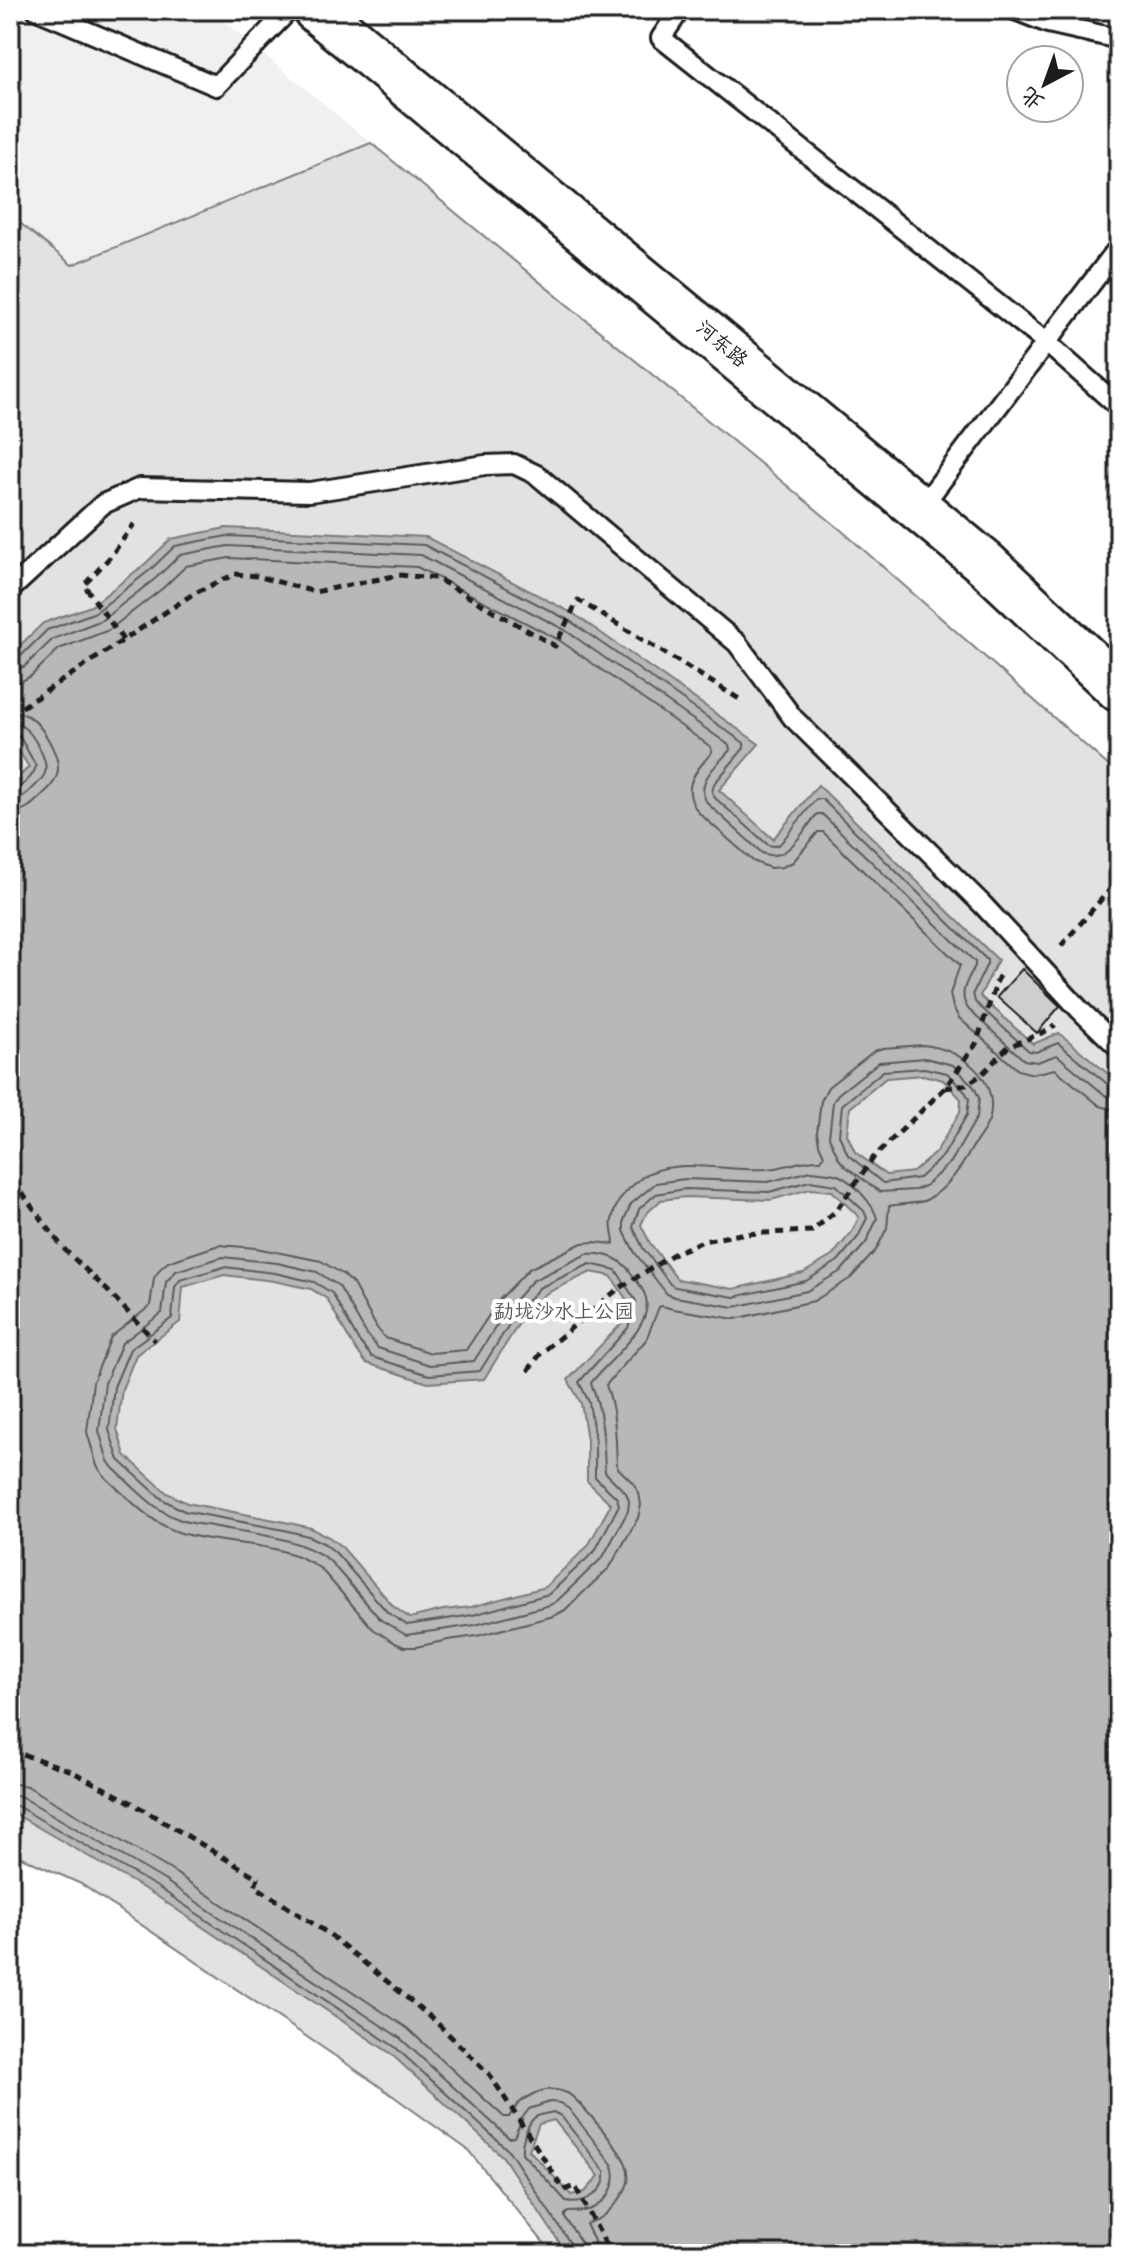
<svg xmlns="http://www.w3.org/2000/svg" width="1129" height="2264" font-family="Kalam,'LXGW WenKai TC',sans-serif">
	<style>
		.built { fill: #f0f0f0 }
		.green { fill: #e2e2e2; stroke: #7f7f7f; stroke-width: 2 }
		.water { fill: #b8b8b8; stroke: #7a7a7a; stroke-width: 2; fill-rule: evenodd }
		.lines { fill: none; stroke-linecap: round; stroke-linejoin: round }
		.shore { stroke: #5a5a5a; stroke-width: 2 }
		.building { fill: #cecece; stroke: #1c1c1c; stroke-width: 2 }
		.lane-casing { stroke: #1c1c1c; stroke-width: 24 }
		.secondary-casing { stroke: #1c1c1c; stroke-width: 50 }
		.path { stroke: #1c1c1c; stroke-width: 5; stroke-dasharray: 8 6; stroke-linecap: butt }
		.lane { stroke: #fff; stroke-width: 18 }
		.secondary { stroke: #fff; stroke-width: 44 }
		.labels { text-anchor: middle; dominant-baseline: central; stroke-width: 8; stroke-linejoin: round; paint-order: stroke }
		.street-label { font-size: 20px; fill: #1c1c1c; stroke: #fff }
		.park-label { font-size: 20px; fill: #575757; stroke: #fff }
	</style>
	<rect width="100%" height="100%" fill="#fff"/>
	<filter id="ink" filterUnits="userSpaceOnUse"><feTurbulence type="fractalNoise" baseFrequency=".0125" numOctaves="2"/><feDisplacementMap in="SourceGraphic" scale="16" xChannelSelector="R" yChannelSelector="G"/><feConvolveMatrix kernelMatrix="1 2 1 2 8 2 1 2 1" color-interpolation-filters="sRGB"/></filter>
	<g filter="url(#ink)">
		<polygon class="built" points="10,10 210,10 371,143 72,265 10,215"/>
		<polygon class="green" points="371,143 841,530 1119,775 1119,2254 553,2254 468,2150 375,2083 81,1884 10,1852 10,215 72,265"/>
		<path class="water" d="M226 528 426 537 574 614 759 744 719 790 773 839 818 785 998 960 980 996 1033 1044 1059 1033 1119 1083V2254H567L503 2157 390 2053 155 1895 10 1811V785L29 767 10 737V655L43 623 91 606 145 564 171 539ZM923 1075 943 1080 961 1099 960 1112 936 1152 913 1172 886 1175 855 1152 847 1134 850 1108 886 1078ZM810 1189 832 1191 859 1217 852 1232 832 1256 803 1273 733 1289 677 1279 650 1243 641 1225 646 1214 661 1200 685 1197 771 1200ZM591 1272 611 1276 628 1302 621 1324 568 1380 581 1403 587 1440V1481L611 1504 588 1546 545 1587 471 1607 443 1610 410 1618 394 1607 342 1547 329 1537 311 1528 285 1522 187 1503 167 1493 125 1455 117 1429 122 1389 136 1355 180 1322 183 1287 224 1275 274 1281 311 1289 327 1299 352 1344 366 1363 428 1383 484 1379 521 1320 545 1294ZM554 2120 599 2176 585 2192 571 2195 529 2150 539 2124Z"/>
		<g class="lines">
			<g class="shore">
				<polyline points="10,660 19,658 47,630 96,612 150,570 175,546 227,536 424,545 570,621 744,743 744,748 714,784 712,792 715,798 768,845 774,846 780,844 816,799 822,799 987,960 987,964 973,993 975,1002 1029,1051 1036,1052 1058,1043 1111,1087 1119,1089"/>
				<path d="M10 670 24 667 53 639 102 620 156 578 180 555 228 546 421 555 565 630 729 745 730 750C716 766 693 783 708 804L762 853C787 864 803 831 817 814H822L975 962V966C967 981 957 994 969 1010L1024 1060 1037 1062 1057 1055 1105 1095 1119 1099"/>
				<path d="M10 682H20L31 676 59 649 109 630 163 588 186 566 229 558 417 567 559 640 711 747 712 752C695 772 679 788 699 813L753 861 770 868 782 867 793 862 818 832H823L960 965 950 994 953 1007 959 1018 1018 1070 1033 1074 1055 1069 1100 1106 1119 1111"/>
				<path d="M10 712C17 712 22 713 28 716 41 723 59 754 58 769 57 781 50 788 42 795 32 805 25 812 10 812"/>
				<path d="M10 724C16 724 18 724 23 727 33 733 49 761 45 773 43 779 37 784 33 788 25 795 21 799 10 800"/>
				<path d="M10 734 20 737 36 766C34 776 21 789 10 790"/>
				<path d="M923 1045C960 1049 998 1076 990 1117 987 1129 977 1139 971 1150 961 1168 946 1190 926 1200 915 1205 901 1203 889 1206L887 1228 876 1250 851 1278 814 1301 735 1319 673 1309 662 1306 659 1307 646 1340 606 1385C616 1411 616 1440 617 1467L634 1484 639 1493 641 1505 638 1518 610 1567 565 1610 554 1616 477 1636 448 1640 416 1647H404L395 1643 373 1629 321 1569C281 1539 224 1547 178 1532 149 1522 127 1497 104 1476L97 1466 87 1432 93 1382 111 1337 150 1306 154 1278 161 1268 168 1262 219 1245 256 1248 321 1261 344 1275 353 1284 377 1328 385 1338 431 1353 466 1350 499 1300 529 1269 582 1243 594 1242 614 1244C614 1236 610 1229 612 1220 614 1208 621 1196 630 1188 636 1183 642 1176 649 1173 685 1158 730 1172 767 1169 786 1168 801 1159 821 1160L824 1155 819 1144 817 1132 821 1101 828 1087 874 1051 883 1048Z"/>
				<polygon points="925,1058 953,1065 974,1087 979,1098 977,1117 951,1162 925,1186 915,1190 880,1192 845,1166 839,1159 829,1137 833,1102 838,1094 879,1062"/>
				<polygon points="924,1068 947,1073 966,1093 969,1099 967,1115 943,1156 919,1178 883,1183 848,1155 839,1135 842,1105 883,1071"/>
				<path d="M811 1171C819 1172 830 1172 838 1175 851 1180 875 1205 877 1219L866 1243 841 1271 807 1291 734 1307 675 1297 667 1294 635 1253 624 1231V1220L631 1204 656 1183 685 1179 768 1182Z"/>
				<polygon points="810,1181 836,1185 864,1211 867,1218 858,1237 838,1261 806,1281 734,1297 675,1287 670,1284 643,1248 633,1227 639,1209 656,1194 685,1189 769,1192"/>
				<path d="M587 1254C605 1253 621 1258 631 1273 636 1280 642 1287 645 1295 657 1325 606 1362 591 1383 603 1412 604 1441 605 1472L626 1493 629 1501 628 1511 603 1557 557 1601 550 1605 475 1625 406 1635 381 1620 329 1560C297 1536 251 1534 212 1526 202 1524 191 1524 181 1520 154 1511 134 1487 113 1468L108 1461 99 1431 105 1383 122 1343 162 1313 166 1282 176 1271 223 1257 277 1263 317 1272 339 1286 367 1335 378 1348 430 1365 474 1361 507 1309 532 1281Z"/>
				<polygon points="590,1264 616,1270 636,1301 628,1328 579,1382 589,1402 595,1440 595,1477 617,1498 619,1505 595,1551 549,1594 473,1615 407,1625 388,1613 336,1553 325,1544 308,1536 284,1530 184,1511 162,1499 119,1460 109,1430 114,1387 130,1349 172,1318 175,1287 180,1280 224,1267 275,1273 314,1282 332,1293 358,1340 372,1357 429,1375 480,1371 515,1315 539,1288"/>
				<path d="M10 1783 27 1786 171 1870 407 2028 504 2117H509C519 2097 545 2083 567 2093 578 2098 621 2151 626 2164 628 2170 629 2176 628 2182 625 2194 613 2210 602 2217 597 2220 591 2222 586 2224L594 2241 595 2254"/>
				<path d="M10 1795 22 1797 164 1880 400 2038 509 2138 514 2137 523 2117 529 2109 550 2102 560 2103 569 2109 612 2164C620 2180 609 2200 594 2208 586 2212 576 2212 568 2212L565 2215V2218L582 2244 583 2254"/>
				<polyline points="10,1805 17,1806 159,1888 395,2047 509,2151 572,2246 573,2254"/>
				<path d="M553 2112 561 2116 605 2172C607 2192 584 2205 566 2201L522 2153C521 2144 526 2127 533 2119 537 2114 547 2114 553 2112Z"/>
			</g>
		</g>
		<polygon class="building" points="1022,969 1060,1006 1037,1033 997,997"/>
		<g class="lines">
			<defs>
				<g id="lane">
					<polyline points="37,10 216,86 289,10"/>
					<polyline points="680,10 661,38 1047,343 1119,407"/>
					<polyline points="1015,10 1048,23 1119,39"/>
					<polyline points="920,509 1119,247"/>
					<polyline points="10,590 103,504 140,488 310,492 485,465 514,464 537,475 737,643 793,718 983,905 1080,1010 1119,1048"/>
				</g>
				<polyline id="secondary" points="316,10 986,564 1119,689"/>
			</defs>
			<use href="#lane" class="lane-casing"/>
			<use href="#secondary" class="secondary-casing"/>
			<g class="path">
				<polyline points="123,640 84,585 111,556 134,524"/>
				<polyline points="10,715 193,594 235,574 257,576 315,592 399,575 436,578 555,646 578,600 741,700"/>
				<polyline points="1061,946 1119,879"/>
				<polyline points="945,1088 966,1085 981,1075 1008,1047 1051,1029 1055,1025"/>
				<polyline points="10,1167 22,1193 63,1248 108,1291 155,1341"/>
				<polyline points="528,1371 541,1353 618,1289 675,1253 703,1241 741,1234 812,1231 836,1211 874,1157 945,1088 976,1044 998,978 1003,971"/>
				<polyline points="10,1750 69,1770 132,1803 258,1878 255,1886 329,1934 433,2019 490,2075 564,2190 575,2186 611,2254"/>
			</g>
			<use href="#lane" class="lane"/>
			<use href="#secondary" class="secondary"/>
		</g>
	</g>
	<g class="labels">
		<g class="street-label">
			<text transform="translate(721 345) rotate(40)">河东路</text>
		</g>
		<g class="park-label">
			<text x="564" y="1313">勐垅沙水上公园</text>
		</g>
	</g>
	<rect width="1129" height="2264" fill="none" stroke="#fff" stroke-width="40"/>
	<rect x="20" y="20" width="1089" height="2224" fill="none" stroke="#1c1c1c" stroke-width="3" filter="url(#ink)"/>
	<g transform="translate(1045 84) rotate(221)"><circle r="38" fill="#ffffff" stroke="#a4a4a4" stroke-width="2"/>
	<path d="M0-6L14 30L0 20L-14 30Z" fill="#1c1c1c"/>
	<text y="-12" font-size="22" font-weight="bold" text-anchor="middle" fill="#1c1c1c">北</text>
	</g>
</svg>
